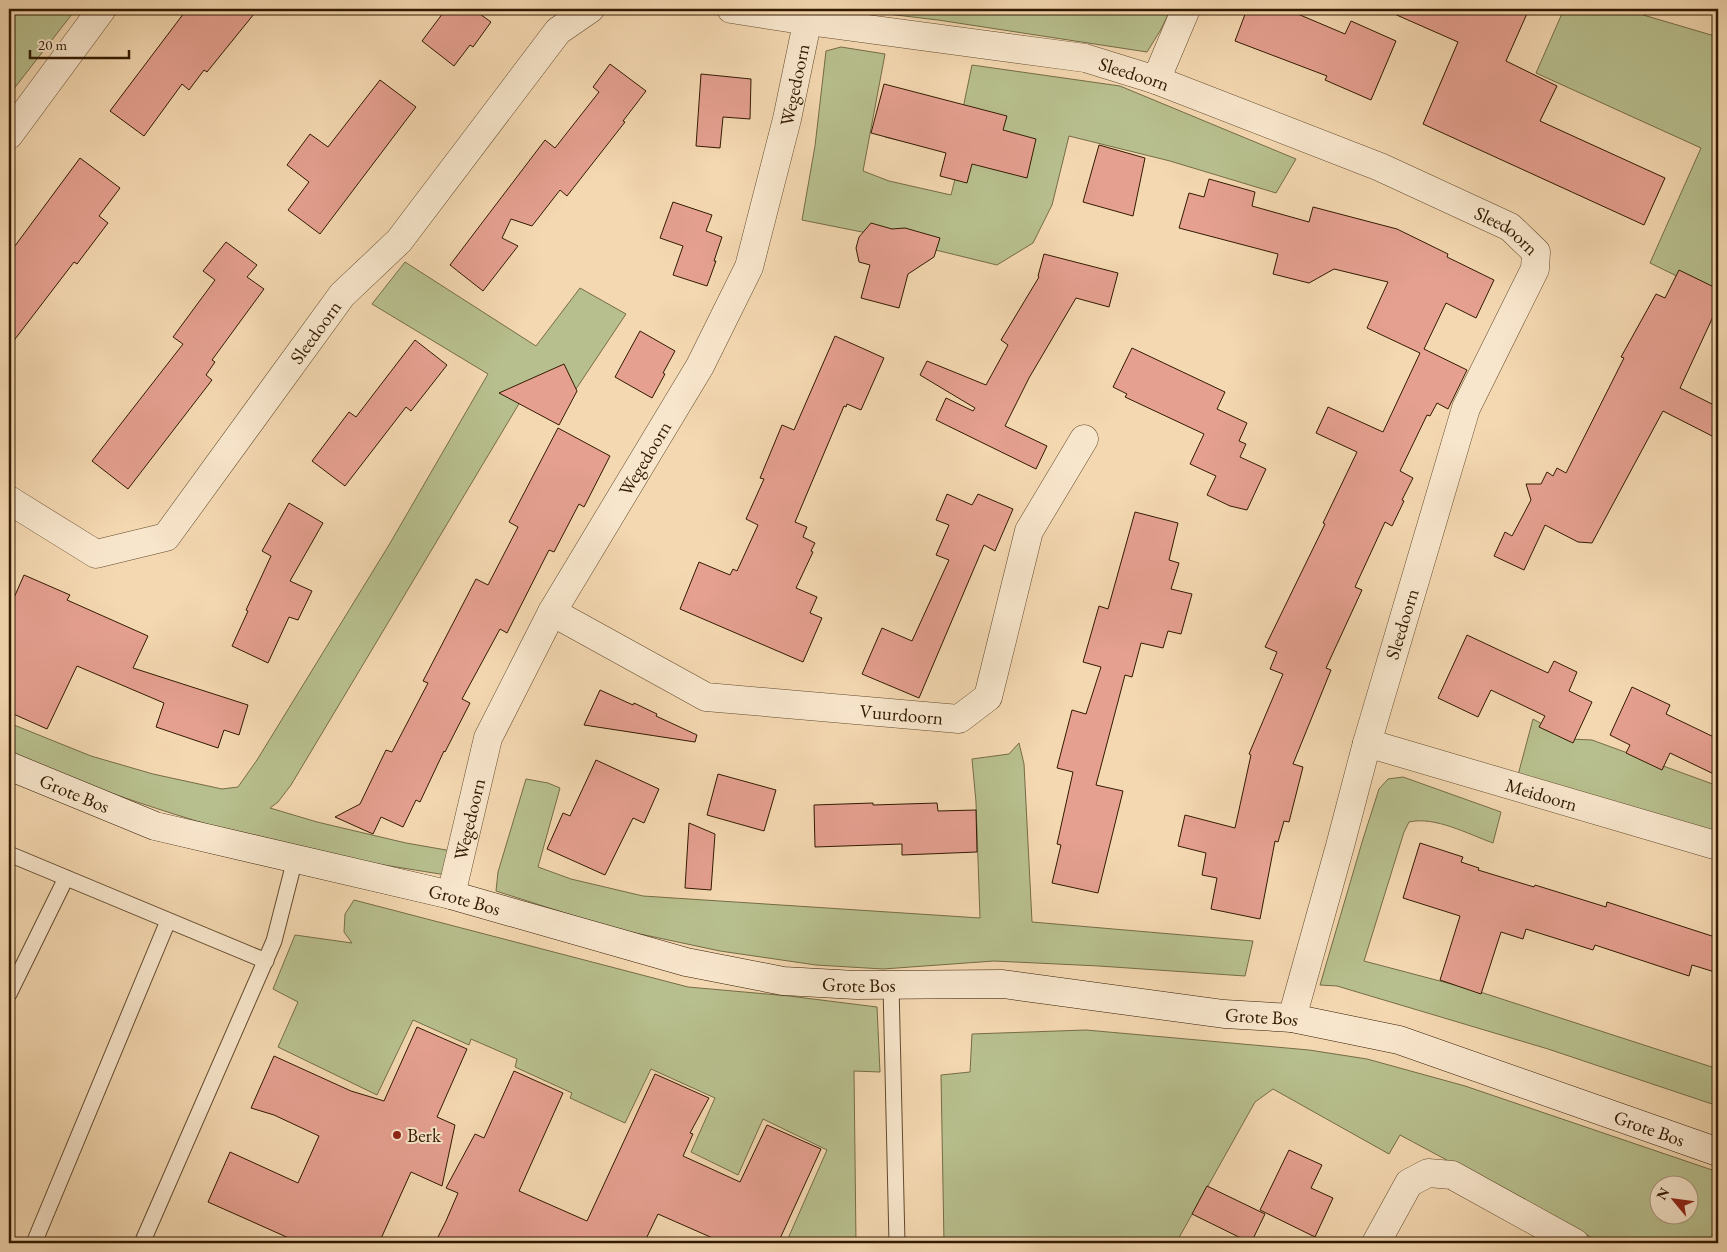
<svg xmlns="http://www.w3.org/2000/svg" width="1727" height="1252" font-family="'EB Garamond',serif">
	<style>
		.green { fill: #b8bf8e; stroke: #756c47; fill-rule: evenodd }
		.building { fill: #e5a090; stroke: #321a00 }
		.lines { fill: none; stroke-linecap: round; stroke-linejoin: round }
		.lane-casing { stroke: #624a2c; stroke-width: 17 }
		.street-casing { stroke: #624a2c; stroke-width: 29 }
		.secondary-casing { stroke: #321a00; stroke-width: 29 }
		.lane { stroke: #f8e6cc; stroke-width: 15 }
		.street { stroke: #f8e6cc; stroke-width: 28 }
		.secondary { stroke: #f8e6cc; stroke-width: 28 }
		.poi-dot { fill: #8f2418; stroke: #f8e6cc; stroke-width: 2 }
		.labels { text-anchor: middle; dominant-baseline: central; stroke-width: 4; stroke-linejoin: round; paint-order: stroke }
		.street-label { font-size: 19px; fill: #321a00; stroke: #f8e6cc }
		.poi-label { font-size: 19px; fill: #321a00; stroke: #f8e6cc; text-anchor: start }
	</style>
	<rect width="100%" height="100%" fill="#f4d8b1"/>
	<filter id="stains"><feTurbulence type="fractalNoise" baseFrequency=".004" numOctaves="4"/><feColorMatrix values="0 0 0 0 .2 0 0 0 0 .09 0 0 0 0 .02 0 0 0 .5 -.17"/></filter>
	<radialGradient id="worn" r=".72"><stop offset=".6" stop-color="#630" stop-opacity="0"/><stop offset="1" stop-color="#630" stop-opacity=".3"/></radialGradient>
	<g class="green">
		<polygon points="9,9 76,9 9,95"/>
		<polygon points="845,9 1171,9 1160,31 1147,52 938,20"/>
		<polygon points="1564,9 1623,9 1718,37 1718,296 1650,263 1701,148 1536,73"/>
		<polygon points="841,47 885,54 863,171 889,181 951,195 961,155 885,137 894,98 962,113 972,65 1120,86 1296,159 1276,193 1170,161 1069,136 1052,205 1033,243 997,265 862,232 802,220 815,146 826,51"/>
		<path d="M405 262 536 346 580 288 626 314 568 401 532 382 291 785 278 802 270 808 317 822 406 843 452 851V876C404 868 354 861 306 850 204 827 106 793 9 755V723L91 756 153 774 222 789 238 787 257 760 389 545 488 374 372 304Z"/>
		<polygon points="1533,719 1570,739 1592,740 1718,786 1718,841 1518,775"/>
		<polygon points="1019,743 1024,764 1032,922 1253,941 1245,976 1099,966 994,961 883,969 816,965 720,951 612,928 496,891 498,872 526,779 548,783 560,788 538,867 571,879 643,896 980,918 976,802 972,759 1009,754"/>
		<path d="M1403 777 1501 812 1493 843C1468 834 1435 816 1409 822L1404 832 1364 961 1474 990 1718 1069V1106L1548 1049 1337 986 1320 985 1363 839 1379 789 1388 779Z"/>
		<polygon points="354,900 688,987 789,996 877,1007 880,1072 854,1071 856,1243 786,1243 827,1150 763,1119 738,1175 691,1152 715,1098 651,1069 625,1123 570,1098 572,1093 515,1067 517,1059 471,1039 469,1045 413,1020 377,1095 278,1047 298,1002 273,989 295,935 352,943 344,932 345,914"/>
		<path d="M1086 1030 1309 1050 1367 1059 1465 1086 1718 1172V1243H1602L1400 1135 1389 1154 1273 1089 1255 1102 1176 1243H944L941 1075 970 1072 972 1034ZM1660 1184H1690V1214H1660Z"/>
	</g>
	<g class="building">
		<polygon points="187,9 258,9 207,72 204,70 189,90 182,84 144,136 110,111"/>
		<polygon points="446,9 473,9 491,22 473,47 470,45 454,66 422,41"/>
		<polygon points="1247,9 1286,9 1345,34 1351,21 1396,41 1371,100 1325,80 1327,76 1235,41"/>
		<polygon points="1383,9 1529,9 1506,61 1557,86 1540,121 1665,178 1644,225 1423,124 1458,42"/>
		<polygon points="610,64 646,91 623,121 625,122 567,196 560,190 532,226 511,219 502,238 518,246 483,291 450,265 545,140 555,148 599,92 593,87"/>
		<polygon points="701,74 751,79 750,119 723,117 720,148 696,146"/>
		<polygon points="380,80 416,107 320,234 288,210 309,182 287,165 310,134 328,147"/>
		<polygon points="884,84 1007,116 1003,130 1036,139 1027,178 972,164 967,183 940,176 946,153 871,133"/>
		<polygon points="1099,145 1145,158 1133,216 1083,202"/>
		<polygon points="80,158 120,188 99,216 108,223 77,264 74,262 9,347 9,254"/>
		<polygon points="1209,179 1255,192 1252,206 1309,222 1313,207 1397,229 1448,254 1447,257 1494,280 1476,318 1446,303 1424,349 1467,370 1448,409 1437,403 1430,416 1427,415 1400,471 1413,478 1402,500 1404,501 1392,526 1385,522 1355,587 1362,590 1326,668 1331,670 1293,764 1303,767 1289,822 1284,821 1278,842 1275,841 1260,919 1211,909 1217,878 1202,875 1206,853 1178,846 1185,815 1235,828 1251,755 1249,754 1283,674 1270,669 1277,652 1265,647 1325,524 1323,523 1357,452 1316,433 1328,407 1383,432 1420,353 1367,328 1388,282 1334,269 1309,283 1273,274 1278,254 1179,228 1189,193 1204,197"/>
		<polygon points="673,202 712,215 706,231 722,237 714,261 716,261 707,286 673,275 683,246 660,238"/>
		<polygon points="871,223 892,229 905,228 940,238 934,257 908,274 899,308 861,298 870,265 859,262 856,248 859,237"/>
		<polygon points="226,242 257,265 247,277 264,289 212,360 215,362 206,375 212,380 128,489 92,461 183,344 173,337 215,280 203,271"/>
		<polygon points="1044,254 1118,273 1109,307 1076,298 1029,378 1005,426 1047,446 1036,469 936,420 946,398 973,411 975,408 920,375 927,361 986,385 1008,345 1001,340 1039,277 1038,276"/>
		<polygon points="1679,270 1718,289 1718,306 1680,388 1718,407 1718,439 1663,411 1592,543 1578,542 1545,525 1524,570 1494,556 1505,532 1512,536 1531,500 1526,484 1541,484 1547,472 1553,476 1557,468 1566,473 1624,358 1621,357 1656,294 1665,298"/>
		<polygon points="640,331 675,351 663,373 665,374 652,398 615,377"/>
		<polygon points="835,336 884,358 861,410 847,404 846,407 844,406 795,522 807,527 803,537 815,543 811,551 813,552 796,588 817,597 810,613 822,618 803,662 680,609 699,562 730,575 733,569 737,571 758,525 746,519 764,479 760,478 782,425 794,430"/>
		<polygon points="415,340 447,365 411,411 406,407 345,486 312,461 349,412 356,417"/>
		<polygon points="1132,348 1225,392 1217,409 1247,423 1239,441 1246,444 1240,457 1266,469 1247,510 1230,506 1207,495 1216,476 1190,464 1204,434 1125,397 1127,394 1113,387"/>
		<polygon points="564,364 577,391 559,425 499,393"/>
		<polygon points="558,428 610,456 584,507 579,504 554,552 549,550 507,633 500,629 462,699 470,703 445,752 444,751 420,802 416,800 403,827 381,817 373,834 335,817 360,804 386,750 392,752 428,683 423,681 476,579 488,585 518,527 509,522"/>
		<polygon points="947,494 972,505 978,494 1013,509 995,551 984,545 919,698 862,674 882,628 912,641 949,560 936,555 949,525 936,520"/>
		<polygon points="289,503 323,523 290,581 312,591 298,620 289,617 268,663 232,646 248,611 246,610 271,556 262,551"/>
		<polygon points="1135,512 1178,523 1169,560 1179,563 1171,589 1192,594 1181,634 1168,631 1163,648 1141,643 1132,677 1125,675 1096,785 1123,791 1098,893 1052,883 1061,845 1057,844 1073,772 1057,768 1072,710 1086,714 1101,667 1083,662 1099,606 1108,609"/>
		<polygon points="24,575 70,595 67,600 148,636 133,668 248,705 239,735 224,730 218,748 156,727 164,703 77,666 47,729 9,712 9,609"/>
		<polygon points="1467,635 1548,673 1554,661 1577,672 1569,691 1592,702 1573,743 1539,727 1545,716 1491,690 1478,717 1438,698"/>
		<polygon points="1632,687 1670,705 1666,714 1718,739 1718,776 1670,753 1662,770 1626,753 1630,745 1610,735"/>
		<polygon points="600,690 633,705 634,703 657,714 656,716 697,735 695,742 584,725"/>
		<polygon points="596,760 659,789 644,823 633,818 605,875 547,849 563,813 570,816"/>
		<polygon points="718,774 776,790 764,831 707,815"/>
		<polygon points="873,803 873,805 937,803 938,811 976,810 977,852 902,855 902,844 815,847 814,805"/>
		<polygon points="689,823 715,834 711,890 685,888"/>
		<polygon points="1420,843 1463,857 1461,862 1479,868 1478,870 1534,887 1535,885 1606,907 1607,902 1718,938 1718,973 1692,965 1689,976 1595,945 1593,950 1526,929 1523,939 1501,932 1481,994 1440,980 1460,916 1403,898"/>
		<polygon points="417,1027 467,1049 437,1117 455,1125 442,1186 411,1172 379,1243 300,1243 208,1202 230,1152 298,1183 319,1136 274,1115 251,1108 274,1056 351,1091 384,1101"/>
		<polygon points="514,1071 563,1093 519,1191 587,1221 655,1074 709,1098 690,1133 693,1134 683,1156 740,1182 767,1125 821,1149 778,1243 724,1243 658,1214 644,1243 435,1243 446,1221 458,1193 446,1188 475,1134 484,1138"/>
		<polygon points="1289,1150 1322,1165 1311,1188 1333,1198 1315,1237 1260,1210"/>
		<polygon points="1207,1186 1265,1214 1251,1243 1192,1214"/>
	</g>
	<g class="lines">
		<defs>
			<g id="lane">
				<polyline points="9,854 266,961"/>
				<polyline points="891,985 897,1243"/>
				<polyline points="9,994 66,878"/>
				<polyline points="34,1243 168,921"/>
				<polyline points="142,1243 274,941 295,859"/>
			</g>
			<g id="street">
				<path id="s1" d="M731 9 808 21 1085 58 1156 80 1380 167 1510 227 1536 252 1535 269 1466 408 1367 743 1340 846 1292 1018"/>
				<polyline points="1156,80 1186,9"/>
				<polyline points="9,135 102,9"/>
				<path id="s2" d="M9 500 96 554 166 537 342 295 399 241 558 31 590 9"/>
				<path id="s3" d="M552 612 706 697 959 719 988 697 1029 531 1084 439"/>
				<path id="s4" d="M1367 743 1718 846"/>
				<path id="s5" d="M451 895 488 738 552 612 700 366 749 267 787 119 810 9"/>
				<polyline points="1376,1243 1409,1183 1428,1173 1452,1175 1575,1243"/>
			</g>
			<g id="secondary">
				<path id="s6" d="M9 766 155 826 451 895 686 962 783 981 856 985 1003 984 1224 1014 1292 1018 1399 1040 1718 1152"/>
			</g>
		</defs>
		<use href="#lane" class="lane-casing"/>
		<use href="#street" class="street-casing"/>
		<use href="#secondary" class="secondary-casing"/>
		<use href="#lane" class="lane"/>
		<use href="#street" class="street"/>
		<use href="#secondary" class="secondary"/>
	</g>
	<circle class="poi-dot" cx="397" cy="1135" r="5"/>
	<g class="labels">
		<g class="street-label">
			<text stroke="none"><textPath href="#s1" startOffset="409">Sleedoorn</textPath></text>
			<text stroke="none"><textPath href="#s5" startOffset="888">Wegedoorn</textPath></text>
			<text stroke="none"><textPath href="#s1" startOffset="814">Sleedoorn</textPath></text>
			<text stroke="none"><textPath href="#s2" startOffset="428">Sleedoorn</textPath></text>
			<text stroke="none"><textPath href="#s5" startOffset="482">Wegedoorn</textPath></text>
			<text transform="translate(1402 624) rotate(-73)">Sleedoorn</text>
			<text stroke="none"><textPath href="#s3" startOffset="372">Vuurdoorn</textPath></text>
			<text stroke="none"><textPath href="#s6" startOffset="71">Grote Bos</textPath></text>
			<text stroke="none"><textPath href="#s4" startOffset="182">Meidoorn</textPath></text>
			<text stroke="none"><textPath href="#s5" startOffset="78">Wegedoorn</textPath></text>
			<text stroke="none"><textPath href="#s6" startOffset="476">Grote Bos</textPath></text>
			<text stroke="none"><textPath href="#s6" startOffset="881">Grote Bos</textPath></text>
			<text stroke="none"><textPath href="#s6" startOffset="1286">Grote Bos</textPath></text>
			<text stroke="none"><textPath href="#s6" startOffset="1691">Grote Bos</textPath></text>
		</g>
		<g class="poi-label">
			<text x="407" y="1135">Berk</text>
		</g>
	</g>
	<rect width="1727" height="1252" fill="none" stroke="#f4d8b1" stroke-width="30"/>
	<rect x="10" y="10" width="1707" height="1232" fill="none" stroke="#321a00" stroke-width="2.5"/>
	<rect x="15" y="15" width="1697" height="1222" fill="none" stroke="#321a00"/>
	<g transform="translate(1674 1200) rotate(299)"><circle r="24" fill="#f8e6cc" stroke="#a9947a"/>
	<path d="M0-4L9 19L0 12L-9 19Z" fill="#8f2418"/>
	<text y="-8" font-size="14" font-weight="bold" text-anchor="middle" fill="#321a00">N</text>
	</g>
	<path d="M30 50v8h99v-8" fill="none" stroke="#321a00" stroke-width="2.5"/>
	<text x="38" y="50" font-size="15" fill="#321a00" stroke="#f8e6cc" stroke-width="4" paint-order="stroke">20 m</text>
	<rect width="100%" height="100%" filter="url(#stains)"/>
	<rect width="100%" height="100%" fill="url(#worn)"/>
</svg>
